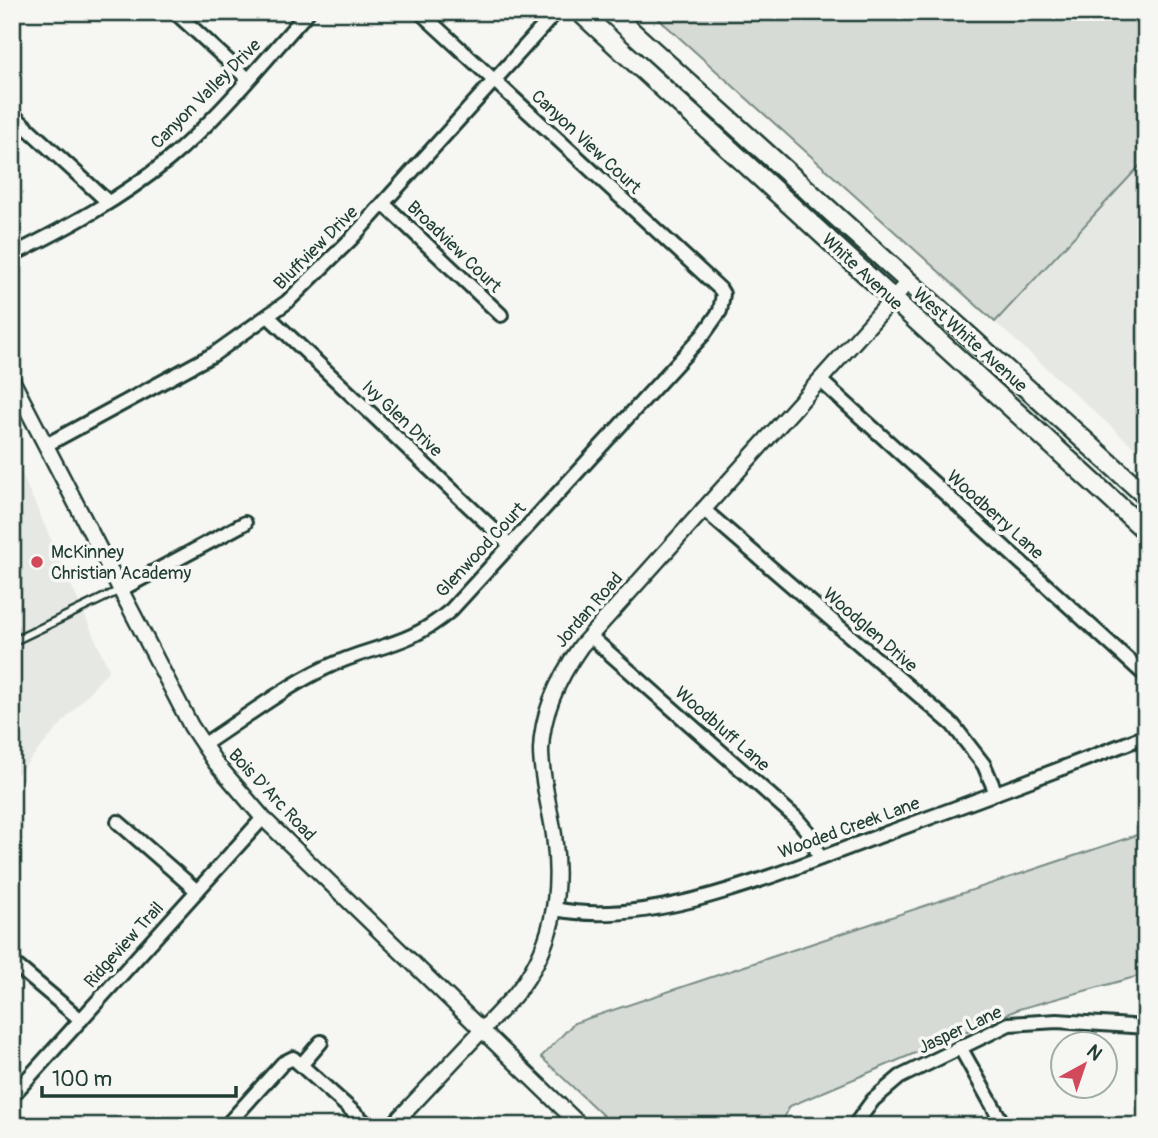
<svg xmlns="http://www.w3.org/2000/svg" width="1158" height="1138" font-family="Pangolin,sans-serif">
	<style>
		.built { fill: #e6e8e4 }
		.green { fill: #d6dbd6; stroke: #7a8c85; stroke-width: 2 }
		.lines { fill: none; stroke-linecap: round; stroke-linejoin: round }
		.service-casing { stroke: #1f3d34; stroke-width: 11 }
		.minor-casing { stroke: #1f3d34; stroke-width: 18 }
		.tertiary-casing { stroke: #1f3d34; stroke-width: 19 }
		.secondary-casing { stroke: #1f3d34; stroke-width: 23 }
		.service { stroke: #f6f6f2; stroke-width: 6 }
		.minor { stroke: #f6f6f2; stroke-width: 12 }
		.tertiary { stroke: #f6f6f2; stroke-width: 14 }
		.secondary { stroke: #f6f6f2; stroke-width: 18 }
		.poi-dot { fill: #d1495b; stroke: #f6f6f2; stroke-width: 2.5 }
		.labels { text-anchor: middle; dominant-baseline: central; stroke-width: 7; stroke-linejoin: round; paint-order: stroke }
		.street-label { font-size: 18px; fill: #1f3d34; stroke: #f6f6f2 }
		.poi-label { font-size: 18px; fill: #1f3d34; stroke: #f6f6f2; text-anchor: start }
	</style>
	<rect width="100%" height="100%" fill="#f6f6f2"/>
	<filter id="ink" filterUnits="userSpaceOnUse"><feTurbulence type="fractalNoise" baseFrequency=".0143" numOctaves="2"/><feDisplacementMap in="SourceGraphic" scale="14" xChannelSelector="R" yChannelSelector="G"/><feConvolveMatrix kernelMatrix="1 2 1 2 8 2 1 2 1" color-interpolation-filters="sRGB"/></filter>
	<g filter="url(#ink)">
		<g class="built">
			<polygon points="1146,159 1146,458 995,322"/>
			<polygon points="12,452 109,670 12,780"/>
		</g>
		<g class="green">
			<polygon points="651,12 1146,12 1146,159 995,322"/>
			<polygon points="1146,832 1146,974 1019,1009 790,1106 780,1126 614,1126 541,1057 574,1023"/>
		</g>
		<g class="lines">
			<defs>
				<polyline id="service" points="12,642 120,590"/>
				<g id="minor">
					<polyline points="175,12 248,79"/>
					<polyline points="12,114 108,202"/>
					<polyline points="384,204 501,315"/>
					<path d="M12 255C66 228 121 199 168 160 220 117 263 62 308 12"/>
					<polyline points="269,317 510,545"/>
					<polyline points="820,380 1146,676"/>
					<polyline points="48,444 214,354 287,302 351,239 556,12"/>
					<polyline points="703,509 953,725 984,765 996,793"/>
					<polyline points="122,589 245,523"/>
					<polyline points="590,636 796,818 808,832 820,858"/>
					<path d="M203 745C243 719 283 688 325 668 374 644 406 649 451 610L703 335 720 311 723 294 720 289 420 12"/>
					<polyline points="118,822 197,891"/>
					<path d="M555 909C654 930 788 869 882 835 970 803 1058 770 1146 736"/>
					<polyline points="12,962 81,1020"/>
					<polyline points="960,1047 1004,1126"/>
					<polyline points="302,1064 321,1042"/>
					<polyline points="12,1096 263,818"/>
					<polyline points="226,1126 283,1063 293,1058 369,1126"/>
					<polyline points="854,1126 873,1100 900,1077 1009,1024 1057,1021 1146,1027"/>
				</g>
				<g id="tertiary">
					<polyline points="12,380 191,726 215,762 263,818 581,1126"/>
					<path d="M392 1126 514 996C553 949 562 895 554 835 550 807 541 779 541 750 542 711 559 677 581 646L907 283"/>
				</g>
				<g id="secondary">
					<polyline points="580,12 1146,531"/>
					<polyline points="610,12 1146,496"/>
				</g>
			</defs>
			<use href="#service" class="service-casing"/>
			<use href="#minor" class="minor-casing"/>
			<use href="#tertiary" class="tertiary-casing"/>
			<use href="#secondary" class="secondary-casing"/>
			<use href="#service" class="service"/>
			<use href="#minor" class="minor"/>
			<use href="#tertiary" class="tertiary"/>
			<use href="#secondary" class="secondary"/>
		</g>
	</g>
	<circle class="poi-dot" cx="37" cy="562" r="7"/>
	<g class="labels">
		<g class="street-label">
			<text transform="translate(206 94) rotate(-45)">Canyon Valley Drive</text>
			<text transform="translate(586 142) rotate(43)">Canyon View Court</text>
			<text transform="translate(454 247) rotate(44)">Broadview Court</text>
			<text transform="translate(316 248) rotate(-45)">Bluffview Drive</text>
			<text transform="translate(862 272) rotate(43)">White Avenue</text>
			<text transform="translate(970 340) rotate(42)">West White Avenue</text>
			<text transform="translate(402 419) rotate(43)">Ivy Glen Drive</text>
			<text transform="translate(995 515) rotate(42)">Woodberry Lane</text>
			<text transform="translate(481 550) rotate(-47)">Glenwood Court</text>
			<text transform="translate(589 610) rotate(-49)">Jordan Road</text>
			<text transform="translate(870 630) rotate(41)">Woodglen Drive</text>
			<text transform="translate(722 729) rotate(41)">Woodbluff Lane</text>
			<text transform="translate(272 795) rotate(47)">Bois D'Arc Road</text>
			<text transform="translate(849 828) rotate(-20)">Wooded Creek Lane</text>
			<text transform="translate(124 945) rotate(-48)">Ridgeview Trail</text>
			<text transform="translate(960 1030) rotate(-25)">Jasper Lane</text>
		</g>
		<g class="poi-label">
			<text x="51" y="552">McKinney<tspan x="51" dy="21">Christian Academy</tspan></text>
		</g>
	</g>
	<rect width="1158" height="1138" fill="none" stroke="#f6f6f2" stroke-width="42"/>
	<rect x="21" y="21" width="1116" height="1096" fill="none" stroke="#1f3d34" stroke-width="2.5" filter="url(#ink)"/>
	<g transform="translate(1084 1065) rotate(40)"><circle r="33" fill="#f6f6f2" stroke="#a0aca6" stroke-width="2"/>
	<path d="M0-5L12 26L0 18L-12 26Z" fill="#d1495b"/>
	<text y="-10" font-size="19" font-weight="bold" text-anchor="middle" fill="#1f3d34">N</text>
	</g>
	<path d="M42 1086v10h194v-10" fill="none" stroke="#1f3d34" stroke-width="3.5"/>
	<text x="52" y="1086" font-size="21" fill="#1f3d34" stroke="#f6f6f2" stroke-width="5" paint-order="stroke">100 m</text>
</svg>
